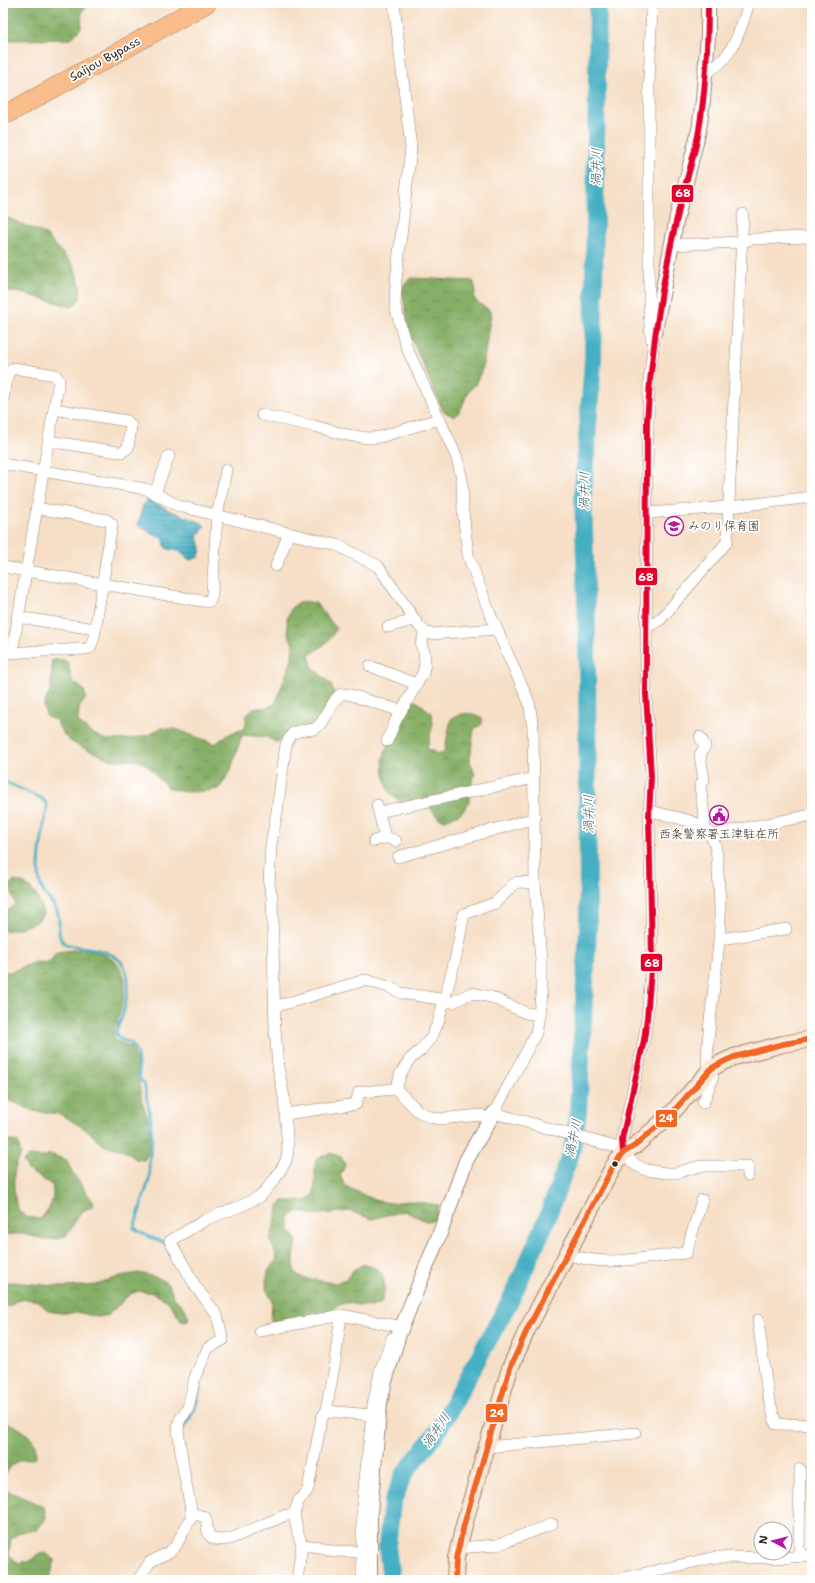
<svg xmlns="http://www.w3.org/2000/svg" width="815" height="1583" font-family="'Shantell Sans','Klee One',sans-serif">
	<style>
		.forest { fill: url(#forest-crowns); stroke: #606c42 }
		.water { fill: url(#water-rules); stroke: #406c70 }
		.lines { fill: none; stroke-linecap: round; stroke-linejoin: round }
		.stream { stroke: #44afc3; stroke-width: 3 }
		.river { stroke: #44afc3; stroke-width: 18 }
		.minor-casing { stroke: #988472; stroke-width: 12 }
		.tertiary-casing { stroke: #988472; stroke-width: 16 }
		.secondary-casing { stroke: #988472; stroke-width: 18 }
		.trunk-casing { stroke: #988472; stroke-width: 20 }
		.minor { stroke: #fff; stroke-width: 11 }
		.tertiary { stroke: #fff; stroke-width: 14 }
		.secondary { stroke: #fde4d0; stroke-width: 16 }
		.trunk { stroke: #f9bc8a; stroke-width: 19 }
		.bus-1-casing { stroke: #fff; stroke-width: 9 }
		.bus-2-casing { stroke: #fff; stroke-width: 9 }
		.bus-1 { stroke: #e4002b; stroke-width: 6 }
		.bus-2 { stroke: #f26522; stroke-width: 6 }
		.bus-dot { fill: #3b2a1e; stroke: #fff; stroke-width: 1.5 }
		.labels { text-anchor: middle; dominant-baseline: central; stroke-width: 3.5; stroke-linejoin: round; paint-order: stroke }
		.street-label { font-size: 12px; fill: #3b2a1e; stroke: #fff }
		.poi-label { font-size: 12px; fill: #3b2a1e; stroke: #fff; text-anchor: start }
		.water-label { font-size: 13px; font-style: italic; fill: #3f5f60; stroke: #fff }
		.line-badge { stroke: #fff; stroke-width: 1.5 }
		.badge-label { font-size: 11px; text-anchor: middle; font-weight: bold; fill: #fff }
	</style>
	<defs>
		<pattern id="forest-crowns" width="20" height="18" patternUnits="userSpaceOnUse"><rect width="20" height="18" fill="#86af66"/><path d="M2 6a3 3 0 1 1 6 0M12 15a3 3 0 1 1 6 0" fill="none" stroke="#6f8f53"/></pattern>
		<pattern id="water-rules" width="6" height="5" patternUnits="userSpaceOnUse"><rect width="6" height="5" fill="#44afc3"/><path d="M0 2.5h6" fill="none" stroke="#3a8f9e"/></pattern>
	</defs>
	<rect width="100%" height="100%" fill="#fff"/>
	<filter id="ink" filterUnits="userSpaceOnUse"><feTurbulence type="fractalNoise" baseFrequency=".025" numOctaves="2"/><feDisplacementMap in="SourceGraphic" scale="8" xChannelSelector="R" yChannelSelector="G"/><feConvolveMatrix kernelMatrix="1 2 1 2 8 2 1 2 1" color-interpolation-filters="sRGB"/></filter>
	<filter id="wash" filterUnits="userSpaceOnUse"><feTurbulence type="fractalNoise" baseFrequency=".012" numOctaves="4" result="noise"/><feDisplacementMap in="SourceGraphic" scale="16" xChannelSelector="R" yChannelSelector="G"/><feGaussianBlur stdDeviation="0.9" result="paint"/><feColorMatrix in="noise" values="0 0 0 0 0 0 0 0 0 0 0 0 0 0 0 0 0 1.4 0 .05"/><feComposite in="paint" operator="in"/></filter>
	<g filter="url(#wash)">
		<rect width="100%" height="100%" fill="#f6dfc6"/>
		<g class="forest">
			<polygon points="3,3 91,3 82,11 81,28 71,39 12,40 3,44"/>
			<polygon points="3,216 45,234 74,266 80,285 80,299 72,307 22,293 3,291"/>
			<path d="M411 278 473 281 476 289 474 298C478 305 486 306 491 312L483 367 475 385 468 392 461 409 455 417 443 411 410 335 402 291 405 283Z"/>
			<path d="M302 601 316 603 336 628C329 644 322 645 309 656L313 668 330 683 334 692 329 704 315 725 283 740 276 742 266 737 242 735 230 772 219 789C202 791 177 797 163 783 156 776 151 766 141 762 129 757 124 762 114 760 108 759 73 744 69 740 63 735 59 727 56 720L47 717 43 706 51 690 52 660 62 659 68 663 72 681 84 690 86 698 79 708 78 722 91 733 107 740 130 739 148 735 161 728 176 729 215 744C224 737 231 731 243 730L246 725V716L253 708H263L275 704 292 659 293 645 288 632 287 618 292 607Z"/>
			<path d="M416 701 432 713 433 724 427 748 437 754 444 752 451 719C460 712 473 712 482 718V724L474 729 470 761 475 775C469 784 472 796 467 806 463 813 454 816 446 820L439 818 430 808 397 799 389 792 384 775 383 758 393 733 411 703Z"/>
			<path d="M13 881C16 882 20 881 23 883 34 889 41 902 43 914L37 922 17 929 3 931V912L8 911 15 904 10 885Z"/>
			<path d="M79 949C126 953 132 977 118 1018 116 1025 111 1032 115 1039 118 1043 126 1044 131 1047 138 1062 138 1079 141 1095 142 1103 145 1111 148 1118 150 1127 152 1154 144 1160L136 1159 123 1150 103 1145 87 1130 60 1114 33 1111 11 1101 3 1100V972H11L35 962 46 963 51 960 57 952Z"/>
			<path d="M6 1140 18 1142 21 1155C10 1172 14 1191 17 1209L27 1217 40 1219C51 1207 55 1200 52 1185L29 1171 23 1162 28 1156 43 1157 50 1154 66 1160 73 1173 93 1202V1207C90 1208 84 1209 82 1212 73 1219 73 1234 61 1238 39 1244 22 1227 3 1237V1141Z"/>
			<path d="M330 1153 341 1157 345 1165 340 1176 345 1186 374 1200 390 1203 410 1201 439 1205 435 1220 426 1221 404 1211 371 1219 350 1211 312 1215 299 1211 289 1217V1227L297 1241 294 1256V1270L302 1278 335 1283 346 1279 353 1270 364 1264C368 1266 374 1267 377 1269 388 1277 385 1292 381 1303L371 1307 347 1303 337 1305 331 1312 278 1323 271 1321 272 1301 266 1288 268 1271 277 1260 275 1251 270 1241 279 1206 283 1201H306L313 1196C316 1184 314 1172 316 1159Z"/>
			<polygon points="139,1273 159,1278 169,1285 174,1298 184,1307 189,1318 187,1321 181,1320 168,1301 153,1293 139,1291 130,1294 108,1315 97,1317 81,1313 60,1313 48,1311 39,1301 26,1299 16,1301 8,1307 3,1303 3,1283 13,1282 64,1287 97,1285 120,1276"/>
			<path d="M3 1421C19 1426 42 1440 35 1459 17 1457 11 1464 3 1479Z"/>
			<polygon points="3,1481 6,1490 44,1507 46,1519 37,1530 20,1532 11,1539 9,1554 18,1563 30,1561 38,1554 45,1552 55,1561 49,1580 3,1580"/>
		</g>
		<polygon class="water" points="147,500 150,500 171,511 202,523 205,526 201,532 197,535 201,548 199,557 191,560 185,557 182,552 168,549 165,547 164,539 152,534 138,525 138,521 140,519 142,507"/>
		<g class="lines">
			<g class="stream">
				<path d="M3 781 41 798 46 803 47 808C44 826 34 872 42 889 46 898 55 903 58 914 61 923 55 939 66 944 70 946 77 946 81 947 96 949 116 952 124 966 132 980 126 1002 122 1017 120 1022 116 1028 116 1034L120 1039 131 1043 137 1054 140 1080 144 1083 151 1120 152 1139 149 1164 150 1177 134 1228 149 1237 161 1241 167 1245"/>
				<path d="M183 1430V1427C201 1407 197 1393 204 1370"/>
			</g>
			<polyline class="river" points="391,1580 387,1546 392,1504 403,1476 439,1429 511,1299 544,1226 571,1153 578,1112 588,928 587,633 583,491 593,360 598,3"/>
		</g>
	</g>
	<g filter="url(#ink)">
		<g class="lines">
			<defs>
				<g id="minor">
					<polyline points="394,3 411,148 396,280 395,306 406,346 457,458 462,479 463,511 468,555 490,614 529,702 533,728 535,883 541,961 541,994 539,1015 536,1033 494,1113 615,1147 636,1165 646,1170 666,1173 676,1173 700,1166 748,1166 748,1175"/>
					<path d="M705 73C732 61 741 29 749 3"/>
					<polyline points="671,245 742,242 751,239 812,237"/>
					<polyline points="651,338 649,313 649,84 652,3"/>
					<path d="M3 400C5 390 4 372 14 368L55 375 59 380 12 653"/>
					<polyline points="262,415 314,426 347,435 368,438 380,437 439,419"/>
					<polyline points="48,441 118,452 122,452 128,448 131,426 127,421 54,409"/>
					<polyline points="3,464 146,489 179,506 337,545 378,566 419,626 425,632 431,634 497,629"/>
					<polyline points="155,493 169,456"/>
					<polyline points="648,513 729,507 812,497"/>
					<polyline points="276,566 289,533"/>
					<polyline points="3,567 208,602 211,599 212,593 217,516 226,470"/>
					<polyline points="17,617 95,629"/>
					<polyline points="388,627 414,620"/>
					<polyline points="647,627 660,620 727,542 743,214"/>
					<polyline points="3,653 86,649 90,648 94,637 112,524 107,520 36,508"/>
					<polyline points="370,666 416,684"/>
					<polyline points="700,737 705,746 700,755 704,780 700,786 705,822 703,828"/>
					<polyline points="387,741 396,720 423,673 425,663 424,652 421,645 425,632"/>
					<polyline points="377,805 385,837"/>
					<path d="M649 810C666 817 688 817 704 828 718 839 717 858 718 873 720 896 721 918 719 940 716 981 708 1021 707 1062L713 1077 703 1103"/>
					<polyline points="379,812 534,778"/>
					<polyline points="711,837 725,832 812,815"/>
					<path d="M374 841C383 838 387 836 396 841"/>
					<polyline points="398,857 535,818"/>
					<polyline points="720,939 786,929"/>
					<polyline points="274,1007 365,980 389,987 401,993 440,999 448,1002 453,1002 471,993 491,997 526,1013 539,1015"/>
					<polyline points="396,1089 401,1073 410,1059 421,1050 431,1038 438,1023 456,956 464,914 495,903 514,884 518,882 535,883"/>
					<polyline points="285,1114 356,1104 359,1092 396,1089 418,1111 430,1117 440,1119 481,1115 490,1120"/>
					<polyline points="623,1153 622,1139 644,1040 647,1018 652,958 649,816 651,776 646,694 647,472 649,381 655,331"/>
					<path d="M567 1254C606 1268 646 1257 686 1253L702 1200"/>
					<polyline points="758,1320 768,1396 776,1424 812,1425"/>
					<polyline points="260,1331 341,1315 397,1326"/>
					<polyline points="326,1411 372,1415"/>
					<polyline points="487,1447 635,1433"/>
					<path d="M191 1513 205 1517C208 1522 206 1526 208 1532 211 1542 223 1540 230 1539L286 1515H295"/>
					<polyline points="302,1545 320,1547 334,1551 362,1552"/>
					<polyline points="458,1548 497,1545 552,1524"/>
					<polyline points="799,1557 800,1469"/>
					<polyline points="138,1580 150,1562 169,1552 175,1547 191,1518 191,1509 184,1473 178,1430 179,1421 188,1408 195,1377 208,1348 223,1340 217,1315 196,1287 170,1241 207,1219 241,1206 261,1196 275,1179 286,1161 288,1151 284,1097 278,1067 275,1029 272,896 269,884 271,844 277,812 286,744 292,734 298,731 315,729 321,723 335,700 341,694 348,694 401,711"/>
					<polyline points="297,1580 302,1545 298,1534 294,1514 299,1500 304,1495 308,1489 322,1417 326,1411 335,1361 341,1315"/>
					<polyline points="362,1580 362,1507 373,1405 380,1371 392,1338"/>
					<polyline points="614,1580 716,1557 782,1558 812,1555"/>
				</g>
				<g id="tertiary">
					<polyline points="655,331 677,217 699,130 703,100 708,36 708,3"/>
					<polyline points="370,1580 370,1512 380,1403 385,1381 399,1334 440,1233 466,1161 476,1143 494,1113"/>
				</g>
				<polyline id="secondary" points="455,1580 456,1558 465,1521 510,1368 527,1330 613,1167 623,1153 636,1145 671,1114 712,1068 723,1062 734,1057 783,1044 812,1039"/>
				<polyline id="trunk" points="3,116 207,3"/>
			</defs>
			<use href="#minor" class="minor-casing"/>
			<use href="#tertiary" class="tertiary-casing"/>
			<use href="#secondary" class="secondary-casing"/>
			<use href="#trunk" class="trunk-casing"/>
			<use href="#minor" class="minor"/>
			<use href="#tertiary" class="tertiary"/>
			<use href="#secondary" class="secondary"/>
			<use href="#trunk" class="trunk"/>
			<defs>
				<path id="bus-1" d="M623 1153 622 1139 644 1040 647 1018 652 958 649 816 651 776 646 694 647 421C651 353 661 285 677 218 683 188 694 160 699 130 706 88 708 45 708 3"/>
				<polyline id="bus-2" points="455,1580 456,1558 465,1521 510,1368 527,1330 613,1167 623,1153 636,1145 671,1114 712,1068 723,1062 734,1057 783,1044 812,1039"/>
			</defs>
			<use href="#bus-1" class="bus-1-casing"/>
			<use href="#bus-2" class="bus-2-casing"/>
			<use href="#bus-1" class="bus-1"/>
			<use href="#bus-2" class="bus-2"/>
		</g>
	</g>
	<defs>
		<symbol id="school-ring" viewBox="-11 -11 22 22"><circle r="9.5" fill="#fff" stroke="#b5179e" stroke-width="1.5"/><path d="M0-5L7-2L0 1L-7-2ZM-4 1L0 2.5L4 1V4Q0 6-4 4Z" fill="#b5179e"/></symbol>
		<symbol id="civic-ring" viewBox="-11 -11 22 22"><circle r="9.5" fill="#fff" stroke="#b5179e" stroke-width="1.5"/><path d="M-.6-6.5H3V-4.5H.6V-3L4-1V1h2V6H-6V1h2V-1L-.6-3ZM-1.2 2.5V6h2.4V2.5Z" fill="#b5179e"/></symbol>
	</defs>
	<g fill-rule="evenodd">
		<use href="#school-ring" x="663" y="515" width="22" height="22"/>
		<use href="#civic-ring" x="708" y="804" width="22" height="22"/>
	</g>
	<circle class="bus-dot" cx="615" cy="1164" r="3.5"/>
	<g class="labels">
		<g class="street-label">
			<text transform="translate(105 59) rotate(-29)">Saijou Bypass</text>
		</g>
		<g class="poi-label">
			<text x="688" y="526">みのり保育園</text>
			<text x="719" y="834" text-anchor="middle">西条警察署玉津駐在所</text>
		</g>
		<g class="water-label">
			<text transform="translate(596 167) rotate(-89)">渦井川</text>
			<text transform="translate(584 491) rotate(-89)">渦井川</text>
			<text transform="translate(588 814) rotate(-90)">渦井川</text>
			<text transform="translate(573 1138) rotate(-78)">渦井川</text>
			<text transform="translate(436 1430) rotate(-56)">渦井川</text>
		</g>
	</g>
	<g class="line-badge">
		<rect x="671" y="184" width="23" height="19" rx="4" fill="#e4002b"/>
		<rect x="635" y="567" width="23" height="19" rx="4" fill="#e4002b"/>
		<rect x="640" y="953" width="23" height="19" rx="4" fill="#e4002b"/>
		<rect x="655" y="1109" width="23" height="19" rx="4" fill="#f26522"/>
		<rect x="485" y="1403" width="23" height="20" rx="4" fill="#f26522"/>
	</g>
	<g class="badge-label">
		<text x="683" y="197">68</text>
		<text x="646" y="581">68</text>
		<text x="652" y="967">68</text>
		<text x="666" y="1122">24</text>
		<text x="497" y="1417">24</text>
	</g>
	<rect width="815" height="1583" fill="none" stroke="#fff" stroke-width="16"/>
	<g transform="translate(773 1541) rotate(277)"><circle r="19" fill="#ffffff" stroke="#b1aaa5"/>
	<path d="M0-3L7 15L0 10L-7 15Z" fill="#b5179e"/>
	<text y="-6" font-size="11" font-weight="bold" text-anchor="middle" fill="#3b2a1e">N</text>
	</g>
</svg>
